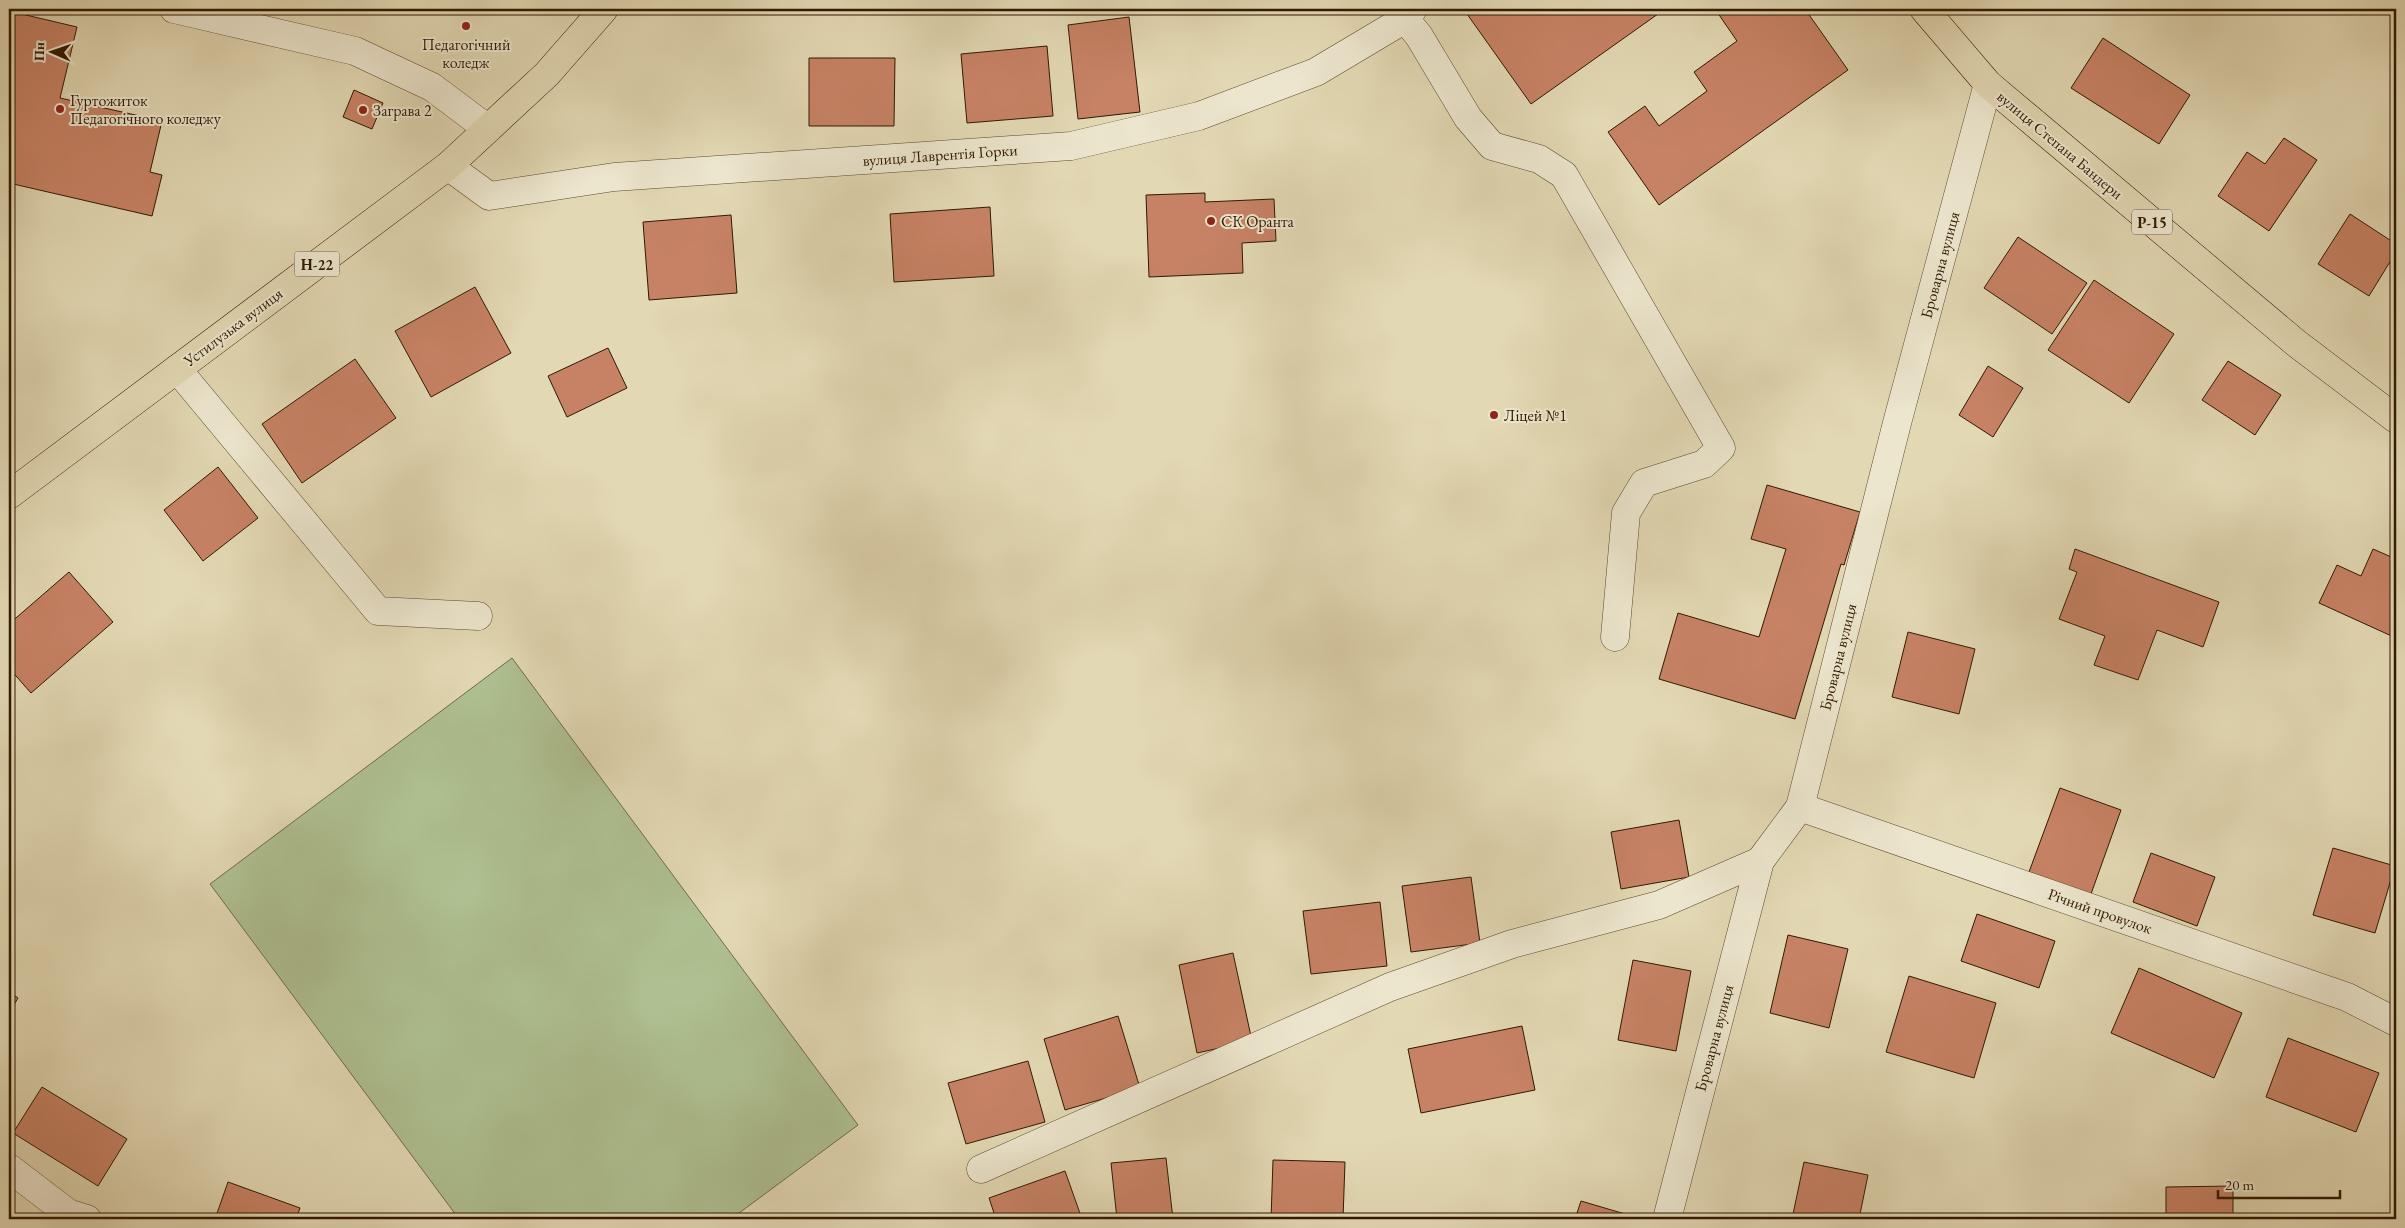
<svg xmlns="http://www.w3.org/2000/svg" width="2405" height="1228" font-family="'EB Garamond',serif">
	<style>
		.green { fill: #aec091; stroke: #6f6c49 }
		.building { fill: #c78265; stroke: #301901 }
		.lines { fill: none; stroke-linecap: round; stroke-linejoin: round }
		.minor-casing { stroke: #5c492e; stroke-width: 29 }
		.major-casing { stroke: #301901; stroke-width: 29 }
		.minor { stroke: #ece6ce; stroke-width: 28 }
		.major { stroke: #e2d8b3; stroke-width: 28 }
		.poi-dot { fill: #8f2418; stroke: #ece6ce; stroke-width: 2 }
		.labels { text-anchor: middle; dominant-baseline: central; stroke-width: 4; stroke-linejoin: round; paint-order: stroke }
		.shield { fill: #ece6ce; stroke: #68563e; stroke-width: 1 }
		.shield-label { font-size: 15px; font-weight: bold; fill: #301901 }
		.poi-label { font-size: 16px; fill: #301901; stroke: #ece6ce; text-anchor: start }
		.street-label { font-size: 16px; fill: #301901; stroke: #ece6ce }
	</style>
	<rect width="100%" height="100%" fill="#e2d8b3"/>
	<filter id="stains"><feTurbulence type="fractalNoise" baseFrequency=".004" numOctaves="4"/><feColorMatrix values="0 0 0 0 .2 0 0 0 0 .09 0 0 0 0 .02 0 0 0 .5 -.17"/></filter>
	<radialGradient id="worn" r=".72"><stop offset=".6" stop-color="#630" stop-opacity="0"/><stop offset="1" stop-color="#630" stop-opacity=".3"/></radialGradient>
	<polygon class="green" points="512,658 858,1125 731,1219 459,1219 210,884"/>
	<g class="building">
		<polygon points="1475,9 1665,9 1531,104 1467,14"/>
		<polygon points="1715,9 1805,9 1848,70 1659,205 1608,132 1645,106 1659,126 1707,91 1694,72 1737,41"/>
		<polygon points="9,11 77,27 60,98 162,121 150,172 162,175 152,216 9,183"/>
		<polygon points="1129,17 1140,112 1078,119 1068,25"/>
		<polygon points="2103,38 2190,95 2159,144 2071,88"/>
		<polygon points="1047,46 1053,116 967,123 961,54"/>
		<polygon points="809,58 895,58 894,126 809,126"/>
		<polygon points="354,90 383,103 372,129 343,117"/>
		<polygon points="2284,138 2317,160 2269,231 2218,196 2247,152 2265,164"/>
		<polygon points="1205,193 1205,202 1274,199 1276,241 1242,243 1243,273 1149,277 1146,195"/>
		<polygon points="990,207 994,276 894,282 890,214"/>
		<polygon points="2350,214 2396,244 2396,252 2369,296 2318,264"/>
		<polygon points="731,215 737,293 649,300 643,222"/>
		<polygon points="2018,237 2087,283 2052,334 1984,288"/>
		<polygon points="2094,280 2174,334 2129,403 2048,350"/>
		<polygon points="475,287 511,353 431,397 395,331"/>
		<polygon points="608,348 627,388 567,417 548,376"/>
		<polygon points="355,359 396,418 302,483 262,424"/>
		<polygon points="2228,361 2281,395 2255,435 2202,400"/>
		<polygon points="1988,366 2023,388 1993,437 1959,415"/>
		<polygon points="218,467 258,518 203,561 164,510"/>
		<polygon points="1767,485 1860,512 1844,565 1841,564 1795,719 1659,679 1678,613 1759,637 1786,549 1751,539"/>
		<polygon points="2075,549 2219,602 2203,647 2157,630 2138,680 2094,665 2105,636 2059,619 2077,572 2069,569"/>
		<polygon points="2373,549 2396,559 2396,638 2319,603 2337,565 2361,576"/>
		<polygon points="69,572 113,622 31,693 9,668 9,624"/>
		<polygon points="1908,632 1975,649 1959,714 1892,697"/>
		<polygon points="2060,788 2121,810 2091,894 2029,872"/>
		<polygon points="1679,820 1689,877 1621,889 1611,832"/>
		<polygon points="2333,848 2395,866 2375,933 2313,915"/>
		<polygon points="2151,853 2215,877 2197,926 2133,902"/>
		<polygon points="1471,877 1480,943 1411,952 1402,886"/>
		<polygon points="1380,902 1387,966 1311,974 1303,911"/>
		<polygon points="1977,914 2055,941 2039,988 1961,961"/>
		<polygon points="1788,935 1848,949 1829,1028 1770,1013"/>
		<polygon points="1233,953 1252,1041 1197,1053 1179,965"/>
		<polygon points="1633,960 1691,971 1676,1051 1618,1040"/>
		<polygon points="2139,968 2242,1013 2214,1078 2111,1033"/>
		<polygon points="1909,976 1996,1003 1974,1078 1886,1052"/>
		<polygon points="9,992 18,998 9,1013"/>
		<polygon points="1118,1016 1140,1088 1065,1110 1044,1039"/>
		<polygon points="1522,1026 1535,1090 1421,1113 1408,1049"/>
		<polygon points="2288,1038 2379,1073 2356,1132 2266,1097"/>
		<polygon points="1028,1061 1045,1122 966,1144 948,1083"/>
		<polygon points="42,1087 127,1139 98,1186 13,1133"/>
		<polygon points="1166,1158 1173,1219 1117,1219 1111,1163"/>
		<polygon points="1273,1160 1345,1162 1343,1219 1271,1219"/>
		<polygon points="1804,1162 1868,1175 1859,1219 1792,1219"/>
		<polygon points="1065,1171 1082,1219 996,1219 989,1198"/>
		<polygon points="228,1182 300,1208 296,1219 215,1219"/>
		<polygon points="2233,1186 2233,1219 2166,1219 2166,1187"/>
		<polygon points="1581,1201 1642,1219 1575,1219"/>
	</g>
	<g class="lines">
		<defs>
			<g id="minor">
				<polyline points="174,9 355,51 432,87 488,129"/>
				<polyline points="1405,19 1419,36 1468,118 1492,146 1539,159 1564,175 1721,448 1704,464 1644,483 1626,513 1615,637"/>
				<polyline points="448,166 489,196 614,177 1071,146 1199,116 1316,72 1405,19 1413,9"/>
				<polyline points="177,369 378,611 478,616"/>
				<polyline points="1800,807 2347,997 2396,1022"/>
				<polyline points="9,1168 68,1213 87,1219"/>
				<polyline points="981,1169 1390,987 1512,944 1659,905 1760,861"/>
				<polyline points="1667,1219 1760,861 1800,807 1897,423 1988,84"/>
			</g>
			<g id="major">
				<polyline points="1924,9 1988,84 2296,343 2396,419"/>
				<polyline points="9,495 448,166 547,74 604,9"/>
			</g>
		</defs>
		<use href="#minor" class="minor-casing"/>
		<use href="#major" class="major-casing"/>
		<use href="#minor" class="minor"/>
		<use href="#major" class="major"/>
	</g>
	<g class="poi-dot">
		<circle cx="466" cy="26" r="5"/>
		<circle cx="60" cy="109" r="5"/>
		<circle cx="363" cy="110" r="5"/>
		<circle cx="1211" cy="221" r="5"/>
		<circle cx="1494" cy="415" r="5"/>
	</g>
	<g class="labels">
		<g class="shield">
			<rect x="2132" y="209.5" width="40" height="25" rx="4"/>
			<rect x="294.5" y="251.5" width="45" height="25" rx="4"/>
		</g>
		<g class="shield-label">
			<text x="2152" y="222">Р-15</text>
			<text x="317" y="264">Н-22</text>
		</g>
		<g class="poi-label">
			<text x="466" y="44" text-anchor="middle">Педагогічний<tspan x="466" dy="18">коледж</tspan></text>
			<text x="70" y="100">Гуртожиток<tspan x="70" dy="18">Педагогічного коледжу</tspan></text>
			<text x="373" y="110">Заграва 2</text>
			<text x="1221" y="221">СК Оранта</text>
			<text x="1504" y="415">Ліцей №1</text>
		</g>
		<g class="street-label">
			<text transform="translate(2060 145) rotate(40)">вулиця Степана Бандери</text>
			<text transform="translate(940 155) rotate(-4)">вулиця Лаврентія Горки</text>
			<text transform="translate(1940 265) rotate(-75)">Броварна вулиця</text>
			<text transform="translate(233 327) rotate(-37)">Устилузька вулиця</text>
			<text transform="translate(1838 657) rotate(-76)">Броварна вулиця</text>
			<text transform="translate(2100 911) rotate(19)">Річний провулок</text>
			<text transform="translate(1714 1038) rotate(-75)">Броварна вулиця</text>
		</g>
	</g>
	<rect width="2405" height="1228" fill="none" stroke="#e2d8b3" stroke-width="30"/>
	<rect x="10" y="10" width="2385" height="1208" fill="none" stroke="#301901" stroke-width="2.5"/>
	<rect x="15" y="15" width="2375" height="1198" fill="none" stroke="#301901"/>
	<g transform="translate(52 52) rotate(272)" stroke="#ece6ce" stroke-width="4" paint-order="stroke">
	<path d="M0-4L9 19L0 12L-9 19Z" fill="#301901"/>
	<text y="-8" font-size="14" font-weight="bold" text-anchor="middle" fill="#301901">Пн</text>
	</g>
	<path d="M2218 1190v8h122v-8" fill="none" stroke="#301901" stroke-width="2.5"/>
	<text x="2225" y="1190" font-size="15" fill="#301901" stroke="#ece6ce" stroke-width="4" paint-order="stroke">20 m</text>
	<rect width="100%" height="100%" filter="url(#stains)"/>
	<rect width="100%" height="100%" fill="url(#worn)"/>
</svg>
